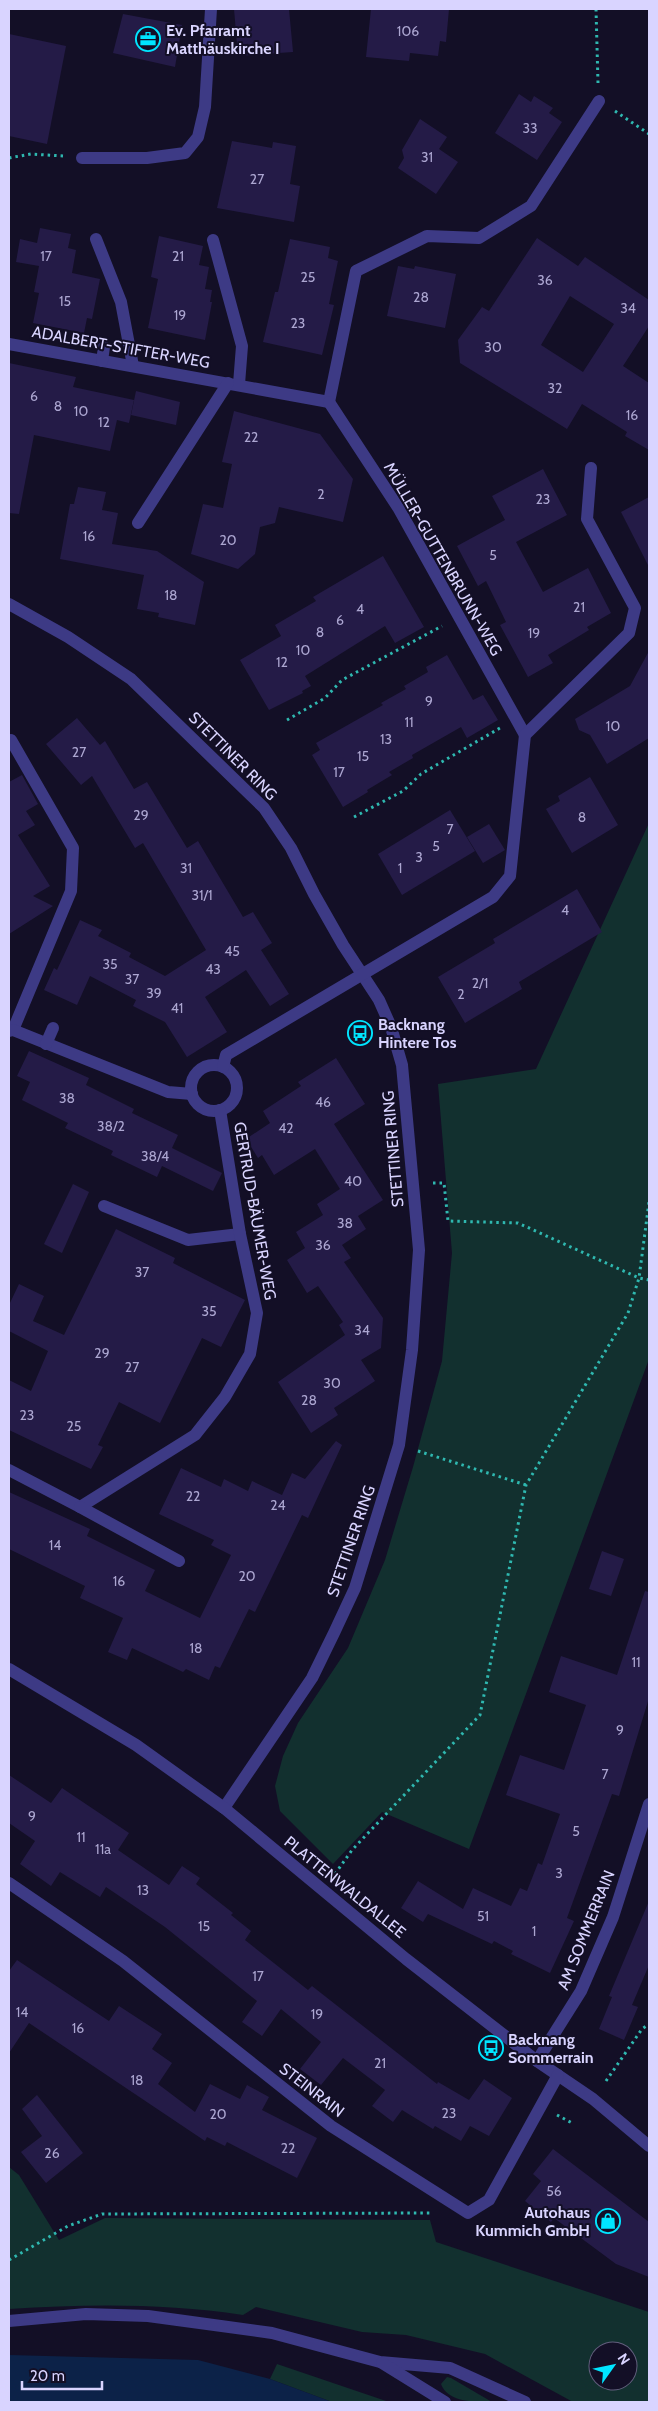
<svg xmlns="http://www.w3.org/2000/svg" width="658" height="2411" font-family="Cabin,sans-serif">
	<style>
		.green { fill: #12302f; fill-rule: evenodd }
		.water { fill: #0c2248 }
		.building { fill: #241b47; fill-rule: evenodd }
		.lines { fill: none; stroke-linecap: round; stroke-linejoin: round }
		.path { stroke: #2fb8b0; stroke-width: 3; stroke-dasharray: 2.5 4; stroke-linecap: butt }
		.minor { stroke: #3d3a85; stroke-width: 12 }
		.labels { text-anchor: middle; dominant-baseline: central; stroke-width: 4; stroke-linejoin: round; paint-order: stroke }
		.number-label { font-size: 14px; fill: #aca6d1 }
		.poi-label { font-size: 16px; font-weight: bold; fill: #d9d4ff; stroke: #130f26; text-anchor: start }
		.street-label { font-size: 16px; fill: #d9d4ff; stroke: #130f26 }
	</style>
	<rect width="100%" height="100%" fill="#130f26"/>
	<g class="green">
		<polygon points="649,823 649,1359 469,1849 382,1812 333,1864 280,1811 275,1786 283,1756 298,1723 348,1648 385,1560 413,1467 442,1361 452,1253 438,1084 536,1069"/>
		<path d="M9 2167 19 2175 59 2240 105 2218 430 2220 436 2242 649 2312V2402H573L485 2354 406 2335 362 2332 256 2307 243 2315C164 2303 88 2304 9 2309ZM598 2351H628V2381H598Z"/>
		<polygon points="277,2364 389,2402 332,2402 270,2379"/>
		<path d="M447 2377 451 2378 492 2402C476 2402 448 2403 441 2384Z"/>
	</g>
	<polygon class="water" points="9,2355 198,2360 270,2379 332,2402 9,2402"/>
	<g class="building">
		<polygon points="234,9 289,9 293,52 238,56"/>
		<polygon points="371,9 449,9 446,42 440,41 438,56 410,53 409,61 366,57"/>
		<polygon points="123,14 182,25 175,67 113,53"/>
		<polygon points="9,34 66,46 47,144 9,136"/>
		<polygon points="519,94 531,102 534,96 553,108 549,113 562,122 537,160 495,133"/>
		<polygon points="420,119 447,137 439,149 458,162 436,194 398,168 404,158 402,150"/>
		<polygon points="232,141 272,148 273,142 296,146 290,184 300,186 294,222 217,208"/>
		<polygon points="40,228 71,234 68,248 76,250 72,273 100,279 92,319 87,318 84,333 33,323 39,293 34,292 39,266 16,262 20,239 37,243"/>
		<polygon points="159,236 203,246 199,265 209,267 205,289 212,290 210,302 212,302 205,340 148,328 158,279 151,277"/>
		<path d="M537 238 578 266 585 257 649 300V326L623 366 649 383V450L625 436 627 432 582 404 567 429 460 363 458 340 482 307 489 311ZM570 296 614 324 583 372 541 345Z"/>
		<polygon points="290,239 330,247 328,258 338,261 329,304 334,305 322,355 263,342 275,292 278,292"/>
		<polygon points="398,266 414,269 415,266 456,274 445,328 387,316"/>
		<polygon points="9,363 76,377 73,387 134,400 129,423 117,420 110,451 34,435 19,514 9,513"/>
		<polygon points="136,391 180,402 176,425 131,415"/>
		<polygon points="234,411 320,434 353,479 343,522 279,507 275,523 260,527 255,554 238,569 191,554 203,504 223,508 232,464 222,462"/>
		<polygon points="543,469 567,515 516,542 543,592 588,568 611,613 587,627 589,630 548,655 553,663 528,677 500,625 506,622 486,581 478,586 457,546 505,520 492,496"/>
		<polygon points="78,487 106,492 102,510 118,513 112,544 157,551 204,582 195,625 158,617 159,613 137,609 144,575 60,559 70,504 74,504"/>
		<polygon points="649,497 649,567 621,512"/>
		<polygon points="383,556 424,627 395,643 385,626 305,676 311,686 302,691 303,693 269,710 240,660 281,636 275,625 316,601 313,597"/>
		<polygon points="649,651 649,738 607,764 590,735 579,730 575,719 630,686"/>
		<polygon points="447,655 473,700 483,695 498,720 467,738 461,727 412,755 413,758 389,772 392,775 367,790 368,792 343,807 312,755 320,750 316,743 383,705 381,703 406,689 404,686 428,672 426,667"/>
		<polygon points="77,718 100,745 105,741 134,789 147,782 187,848 198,841 243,917 253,912 272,943 261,950 289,994 270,1006 246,970 205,997 227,1032 187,1057 165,1022 133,1006 136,1000 90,976 77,1005 44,990 54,968 57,970 80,920 102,930 98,936 131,953 129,957 165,976 206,950 143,843 135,848 92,776 81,785 46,744"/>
		<polygon points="22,775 38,804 26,811 35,825 18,835 50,886 33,896 53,906 9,934 9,782"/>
		<polygon points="590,777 618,825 572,853 546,809 560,801 558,796"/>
		<polygon points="450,810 475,851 402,895 378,854"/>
		<polygon points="489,824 505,850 483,863 467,837"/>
		<polygon points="577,889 602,932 519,982 522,989 465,1023 438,977 495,943 493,939"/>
		<polygon points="29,1051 89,1078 86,1085 134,1109 132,1113 178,1135 172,1148 222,1173 213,1191 162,1166 157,1177 111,1155 113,1151 65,1128 68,1123 22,1100 30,1082 17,1076"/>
		<polygon points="336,1058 365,1104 334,1124 383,1200 358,1216 366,1229 342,1245 351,1258 344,1262 383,1318 381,1348 361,1360 375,1381 334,1408 338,1415 311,1433 278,1382 345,1335 339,1325 343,1322 318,1286 307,1293 287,1260 305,1248 296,1232 323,1215 317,1204 340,1189 315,1149 274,1175 262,1155 258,1158 246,1139 270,1123 263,1111 301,1086 298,1082"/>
		<polygon points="73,1184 89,1192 62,1253 44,1244"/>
		<polygon points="116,1229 175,1258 173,1263 245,1300 221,1347 202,1338 160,1423 119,1402 98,1445 103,1447 91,1469 9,1430 9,1380 31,1391 48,1351 9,1331 9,1305 19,1284 44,1296 33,1321 64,1335"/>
		<polygon points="336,1441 342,1445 308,1518 302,1515 255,1612 249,1609 220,1668 215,1666 209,1680 186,1669 183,1672 132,1648 127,1660 108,1652 123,1618 80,1598 85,1586 9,1549 9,1492 90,1529 87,1536 155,1570 145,1591 200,1618 231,1555 211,1545 214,1540 159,1514 181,1468 221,1487 224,1479 248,1491 252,1481 282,1495 292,1473 305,1479"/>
		<polygon points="602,1551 624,1559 611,1596 589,1589"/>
		<polygon points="645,1591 649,1592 649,1698 619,1796 612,1794 567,1918 574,1921 550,1973 511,1954 513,1951 494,1941 492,1944 428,1914 423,1922 401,1908 418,1881 463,1909 473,1888 511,1906 520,1888 527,1891 538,1863 542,1865 560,1814 506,1795 520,1755 564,1770 586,1705 549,1692 561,1656 617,1675"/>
		<polygon points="9,1775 51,1803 62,1788 129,1833 118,1850 169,1885 182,1866 200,1878 196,1884 233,1913 231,1915 251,1931 245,1940 308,1990 312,1986 437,2084 438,2082 469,2100 484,2079 512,2098 489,2136 470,2126 461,2141 435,2126 433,2129 402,2110 393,2122 372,2106 385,2090 343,2058 321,2085 300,2069 321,2042 281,2009 262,2036 242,2022 257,2001 165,1927 106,1887 100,1897 60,1872 51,1886 20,1864 35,1841 9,1823"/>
		<polygon points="649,1901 649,1965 632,2005 638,2007 624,2040 599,2029 612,1997 609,1996"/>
		<polygon points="17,1960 109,2021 119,2006 162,2034 152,2049 172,2063 158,2084 195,2112 210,2084 240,2099 247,2085 269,2097 262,2110 317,2138 297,2178 227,2142 225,2146 207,2137 205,2141 29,2023 9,2053 9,1971"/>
		<polygon points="37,2095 83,2153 46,2183 21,2152 42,2136 22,2109"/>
		<polygon points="553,2149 649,2222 649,2277 616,2264 554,2218 551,2222 525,2201 541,2181 533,2174"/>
	</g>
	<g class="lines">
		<g class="path">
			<polyline points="596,9 598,83"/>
			<polyline points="615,111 649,134"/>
			<polyline points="9,158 31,154 63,156"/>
			<polyline points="287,720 325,698 342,680 442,626"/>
			<polyline points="354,817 403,791 421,774 500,728"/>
			<polyline points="433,1183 444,1183 448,1221 518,1223 639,1278 649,1280"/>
			<polyline points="418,1451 526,1485"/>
			<polyline points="335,1874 352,1850 480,1715 526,1485 628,1313 639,1278 649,1202"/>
			<polyline points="606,2081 642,2029 649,2024"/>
			<polyline points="557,2115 574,2124"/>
			<polyline points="9,2260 68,2226 102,2214 430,2213"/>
		</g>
		<g class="minor">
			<polyline points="82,158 147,158 185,153 198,137 205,107 211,9"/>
			<polyline points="96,239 121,302 133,366"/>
			<polyline points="213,240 242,346 239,384"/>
			<polyline points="9,344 329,402 356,271 427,236 479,238 531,206 599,101"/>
			<polyline points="102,361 104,347"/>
			<polyline points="329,402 399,509 525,735"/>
			<polyline points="138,523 228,383"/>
			<polyline points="9,604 68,637 131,679 264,808 291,848 314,894 343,945 379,1000 391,1027 402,1065 419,1250 412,1350 399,1445 355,1588 334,1633 312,1678 224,1808"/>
			<polyline points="11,740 73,848 71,891 13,1030"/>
			<polyline points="9,1031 13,1030 168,1092 192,1094"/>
			<polyline points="46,1044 53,1028"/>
			<circle cx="214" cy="1088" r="23"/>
			<polyline points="223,1067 226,1055 493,897 510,876 525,735 629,633 635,608 587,519 591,468"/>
			<polyline points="104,1206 188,1240 240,1234"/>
			<polyline points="9,1470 80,1507 195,1435 225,1397 250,1354 257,1313 240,1234 220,1110"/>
			<polyline points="80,1507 179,1561"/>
			<polyline points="9,1669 136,1745 224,1808 406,1959 537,2061 593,2099 649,2146"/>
			<polyline points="9,1883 123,1961 331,2126 468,2213 489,2200 558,2075"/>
			<polyline points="537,2061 581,1991 613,1917 649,1804"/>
			<polyline points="9,2321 86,2314 148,2316 272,2333 380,2362 450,2368 525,2402"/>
			<polyline points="382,2363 445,2402"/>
		</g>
	</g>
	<defs>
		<symbol id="office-ring" viewBox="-11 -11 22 22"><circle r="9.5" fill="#130f26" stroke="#00e5ff" stroke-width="1.5"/><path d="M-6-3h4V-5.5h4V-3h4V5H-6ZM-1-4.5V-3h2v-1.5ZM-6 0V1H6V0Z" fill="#00e5ff"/></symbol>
		<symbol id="bus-ring" viewBox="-11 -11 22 22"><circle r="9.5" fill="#130f26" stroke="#00e5ff" stroke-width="1.5"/><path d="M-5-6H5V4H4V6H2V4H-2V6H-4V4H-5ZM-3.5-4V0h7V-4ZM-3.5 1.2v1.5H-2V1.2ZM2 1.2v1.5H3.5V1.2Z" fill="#00e5ff"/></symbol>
		<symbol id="shop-ring" viewBox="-11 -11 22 22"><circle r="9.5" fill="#130f26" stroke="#00e5ff" stroke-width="1.5"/><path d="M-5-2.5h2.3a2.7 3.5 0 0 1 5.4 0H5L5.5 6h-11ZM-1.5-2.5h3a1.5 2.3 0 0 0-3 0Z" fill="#00e5ff"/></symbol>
	</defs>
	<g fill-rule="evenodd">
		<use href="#office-ring" x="134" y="25" width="28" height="28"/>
		<use href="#bus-ring" x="346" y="1019" width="28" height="28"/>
		<use href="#bus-ring" x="477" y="2034" width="28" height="28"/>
		<use href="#shop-ring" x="594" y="2207" width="28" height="28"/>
	</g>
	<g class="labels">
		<g class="number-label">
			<text x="408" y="31">106</text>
			<text x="530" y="128">33</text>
			<text x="427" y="157">31</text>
			<text x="257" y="179">27</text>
			<text x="46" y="256">17</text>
			<text x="178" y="256">21</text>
			<text x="308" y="277">25</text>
			<text x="545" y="280">36</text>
			<text x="421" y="297">28</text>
			<text x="65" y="301">15</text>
			<text x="628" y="308">34</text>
			<text x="180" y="315">19</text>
			<text x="298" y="323">23</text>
			<text x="493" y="347">30</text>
			<text x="555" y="388">32</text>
			<text x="34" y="396">6</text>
			<text x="58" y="406">8</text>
			<text x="81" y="411">10</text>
			<text x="632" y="415">16</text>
			<text x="104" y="422">12</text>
			<text x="251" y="437">22</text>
			<text x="321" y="494">2</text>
			<text x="543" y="499">23</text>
			<text x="89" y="536">16</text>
			<text x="228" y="540">20</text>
			<text x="493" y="555">5</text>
			<text x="171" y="595">18</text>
			<text x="579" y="607">21</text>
			<text x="360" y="609">4</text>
			<text x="340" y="620">6</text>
			<text x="320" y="632">8</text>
			<text x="534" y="633">19</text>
			<text x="303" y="650">10</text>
			<text x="282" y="662">12</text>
			<text x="429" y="701">9</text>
			<text x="409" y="722">11</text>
			<text x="613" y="726">10</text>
			<text x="386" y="739">13</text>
			<text x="79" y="752">27</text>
			<text x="363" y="756">15</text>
			<text x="339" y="772">17</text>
			<text x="141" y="815">29</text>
			<text x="582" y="817">8</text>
			<text x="450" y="829">7</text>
			<text x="436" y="846">5</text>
			<text x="419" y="857">3</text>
			<text x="186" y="868">31</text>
			<text x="400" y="868">1</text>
			<text x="202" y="895">31/1</text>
			<text x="565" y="910">4</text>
			<text x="232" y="951">45</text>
			<text x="110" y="964">35</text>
			<text x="213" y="969">43</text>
			<text x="132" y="979">37</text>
			<text x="480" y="983">2/1</text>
			<text x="154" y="993">39</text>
			<text x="461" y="994">2</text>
			<text x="177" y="1008">41</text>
			<text x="67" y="1098">38</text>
			<text x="323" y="1102">46</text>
			<text x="111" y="1126">38/2</text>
			<text x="286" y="1128">42</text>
			<text x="155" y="1156">38/4</text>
			<text x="353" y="1181">40</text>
			<text x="345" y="1223">38</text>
			<text x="323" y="1245">36</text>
			<text x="142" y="1272">37</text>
			<text x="209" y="1311">35</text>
			<text x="362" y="1330">34</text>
			<text x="102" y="1353">29</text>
			<text x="132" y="1367">27</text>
			<text x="332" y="1383">30</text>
			<text x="309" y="1400">28</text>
			<text x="27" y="1415">23</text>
			<text x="74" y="1426">25</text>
			<text x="193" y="1496">22</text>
			<text x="278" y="1505">24</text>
			<text x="55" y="1545">14</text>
			<text x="247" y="1576">20</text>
			<text x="119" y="1581">16</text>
			<text x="196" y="1648">18</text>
			<text x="636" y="1662">11</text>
			<text x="620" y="1730">9</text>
			<text x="605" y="1774">7</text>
			<text x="32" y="1816">9</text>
			<text x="576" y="1831">5</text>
			<text x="81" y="1837">11</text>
			<text x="103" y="1849">11a</text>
			<text x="559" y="1873">3</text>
			<text x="143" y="1890">13</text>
			<text x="483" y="1916">51</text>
			<text x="204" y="1926">15</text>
			<text x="534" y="1931">1</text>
			<text x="258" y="1976">17</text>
			<text x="22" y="2012">14</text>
			<text x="317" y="2014">19</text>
			<text x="78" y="2028">16</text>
			<text x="380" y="2063">21</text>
			<text x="137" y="2080">18</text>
			<text x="449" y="2113">23</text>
			<text x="218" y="2114">20</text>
			<text x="288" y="2148">22</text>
			<text x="52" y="2153">26</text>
			<text x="554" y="2191">56</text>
		</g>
		<g class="poi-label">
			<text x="166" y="30">Ev. Pfarramt<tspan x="166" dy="18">Matthäuskirche I</tspan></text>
			<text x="378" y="1024">Backnang<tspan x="378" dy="18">Hintere Tos</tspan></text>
			<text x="508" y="2039">Backnang<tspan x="508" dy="18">Sommerrain</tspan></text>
			<text x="590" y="2212" text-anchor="end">Autohaus<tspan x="590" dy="18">Kummich GmbH</tspan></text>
		</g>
		<g class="street-label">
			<text transform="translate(121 347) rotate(10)">ADALBERT-STIFTER-WEG</text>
			<text transform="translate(443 559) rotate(60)">MÜLLER-GUTTENBRUNN-WEG</text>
			<text transform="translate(233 756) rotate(45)">STETTINER RING</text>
			<text transform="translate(393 1149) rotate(-95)">STETTINER RING</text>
			<text transform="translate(255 1211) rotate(80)">GERTRUD-BÄUMER-WEG</text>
			<text transform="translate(351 1541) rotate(-71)">STETTINER RING</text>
			<text transform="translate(345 1887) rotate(39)">PLATTENWALDALLEE</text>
			<text transform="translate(586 1930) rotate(-68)">AM SOMMERRAIN</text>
			<text transform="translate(312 2090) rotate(38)">STEINRAIN</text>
		</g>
	</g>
	<rect width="658" height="2411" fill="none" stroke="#d9d4ff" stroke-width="20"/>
	<g transform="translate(613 2366) rotate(57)"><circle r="24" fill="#130f26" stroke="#625e7d"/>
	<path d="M0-4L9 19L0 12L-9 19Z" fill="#00e5ff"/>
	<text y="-8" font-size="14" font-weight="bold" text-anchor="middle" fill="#d9d4ff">N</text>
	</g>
	<path d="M22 2381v8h80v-8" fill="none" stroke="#d9d4ff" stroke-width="2.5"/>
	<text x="30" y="2381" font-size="15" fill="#d9d4ff" stroke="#130f26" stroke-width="4" paint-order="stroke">20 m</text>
</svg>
